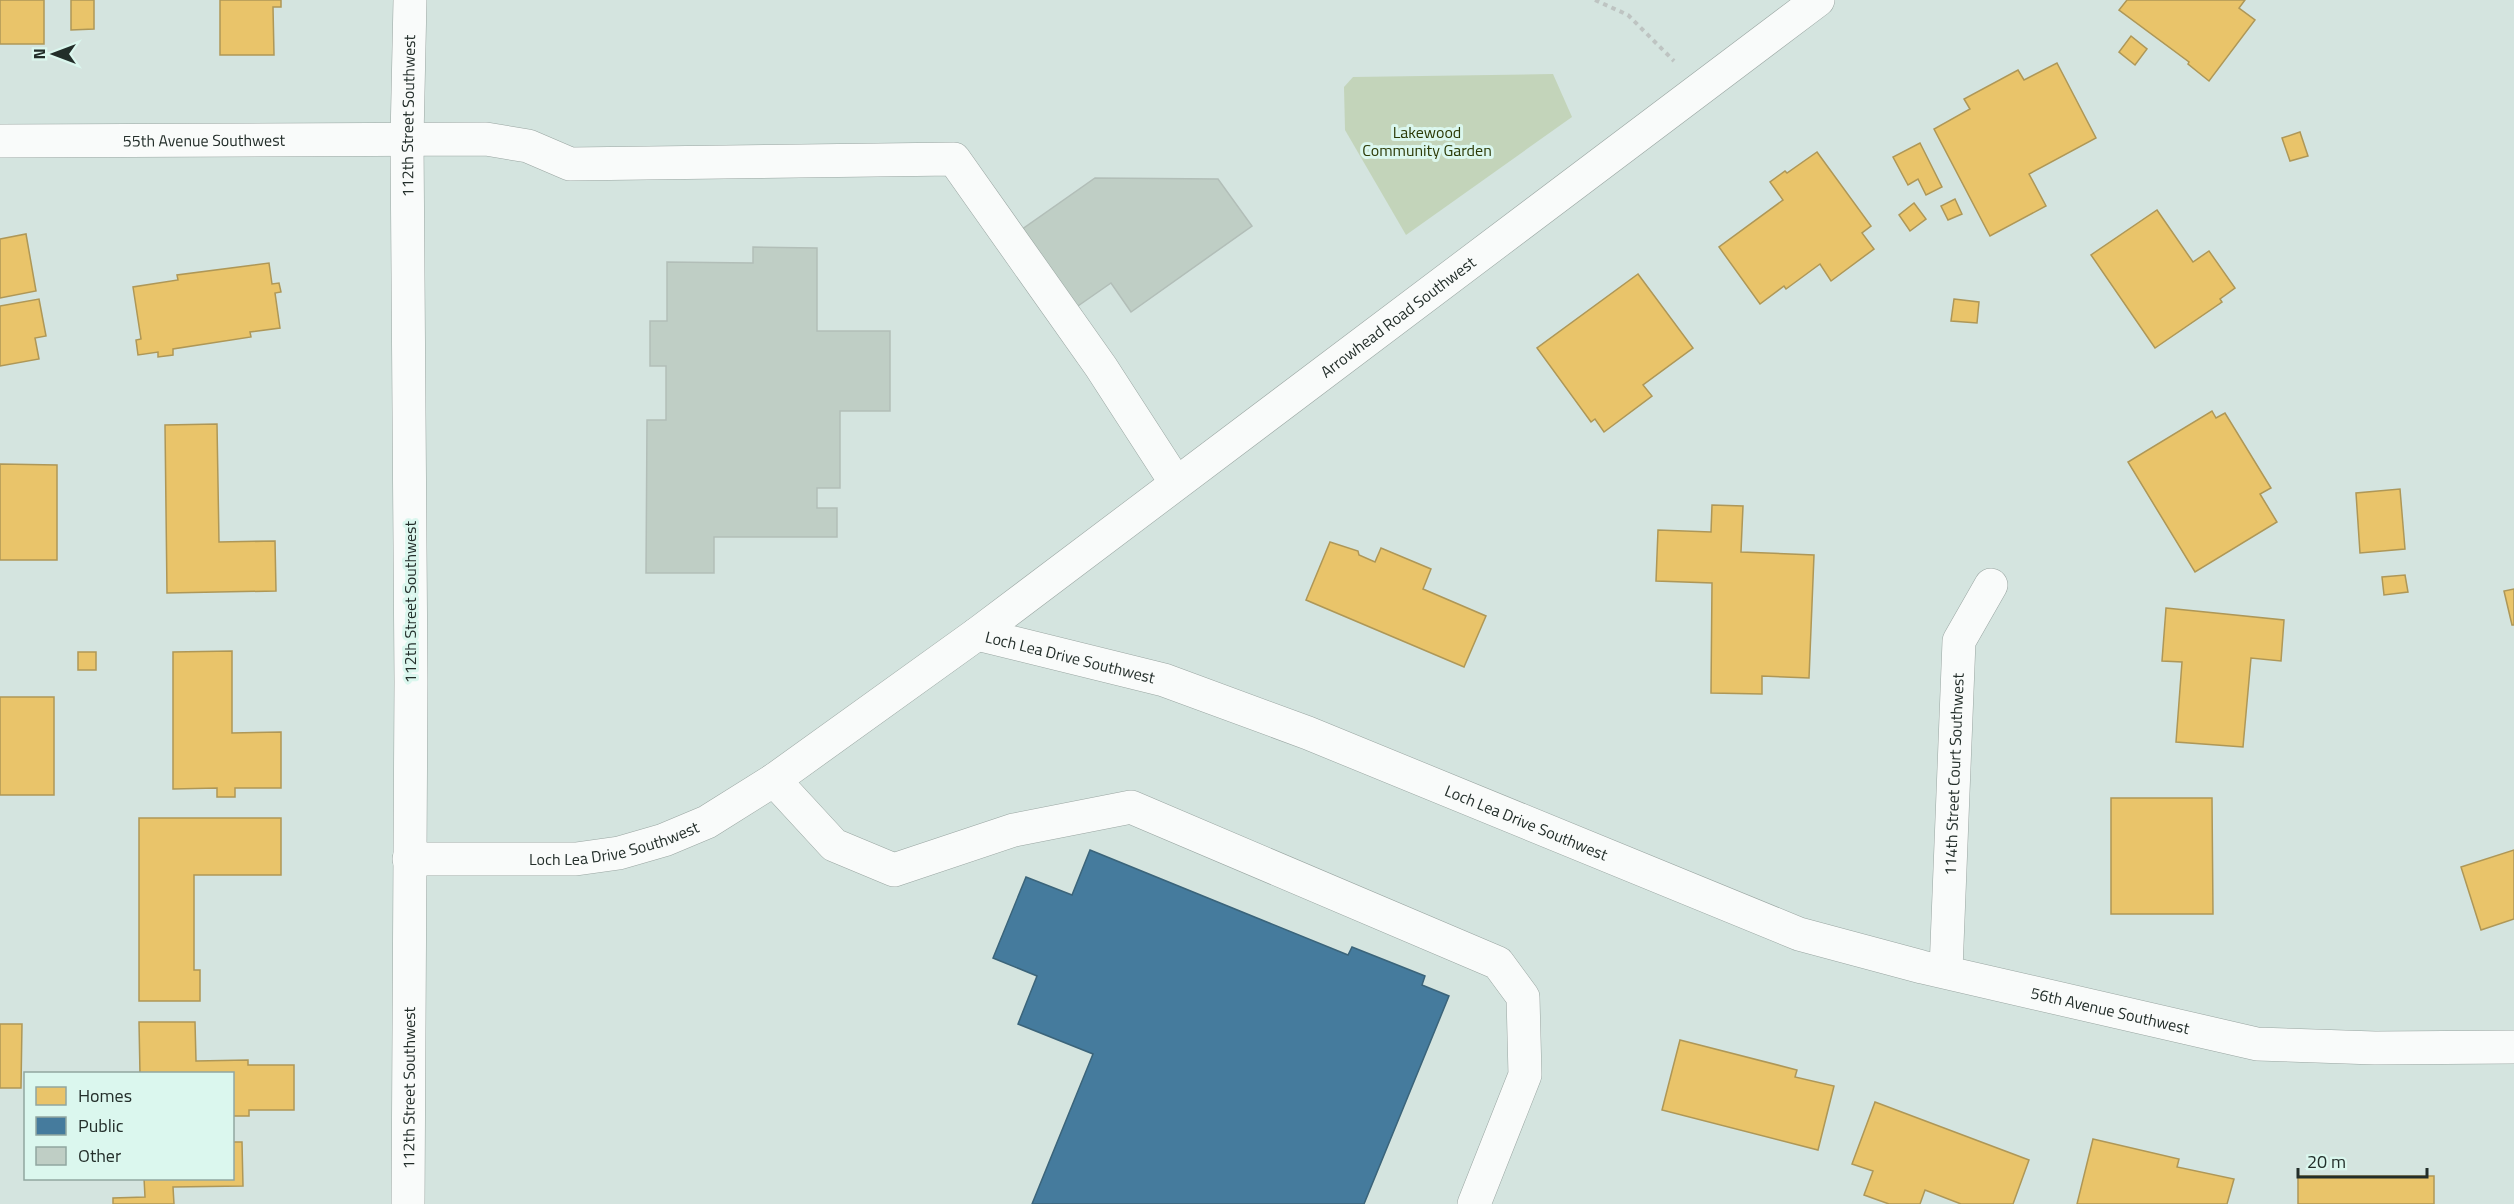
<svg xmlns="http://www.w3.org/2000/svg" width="2514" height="1204" font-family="'Titillium Web',sans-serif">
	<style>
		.garden { fill: #c3d4ba }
		.homes { fill: #e9c46a; stroke: #ae9757; stroke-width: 1.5 }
		.public { fill: #457b9d; stroke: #3b647a; stroke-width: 1.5 }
		.building { fill: #bfcec5; stroke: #b2beb8; stroke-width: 1.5 }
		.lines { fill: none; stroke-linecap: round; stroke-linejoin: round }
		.minor-casing { stroke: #99a5a1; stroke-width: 34 }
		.path { stroke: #bec4c2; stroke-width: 4; stroke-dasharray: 4.5 4.5; stroke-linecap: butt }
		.minor { stroke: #f9fbfa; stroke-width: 33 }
		.labels { text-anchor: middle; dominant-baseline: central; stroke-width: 6; stroke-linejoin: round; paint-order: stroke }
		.street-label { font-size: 16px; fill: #232e2a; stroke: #dbf7ee }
		.park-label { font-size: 16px; fill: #2b3a06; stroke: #dbf7ee }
	</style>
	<rect width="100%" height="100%" fill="#d4e4df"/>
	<polygon class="garden" points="1553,74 1572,117 1406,235 1345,130 1344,87 1353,77"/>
	<g class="homes">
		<rect x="0" y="0" width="44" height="44"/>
		<polygon points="71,0 94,0 94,29 71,30"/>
		<polygon points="220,0 281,0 281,7 273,7 274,55 220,55"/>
		<polygon points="2127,0 2245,0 2239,8 2255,20 2209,81 2188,64 2189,62 2119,10"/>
		<polygon points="2131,36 2147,49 2135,65 2119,52"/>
		<polygon points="2057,63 2096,138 2029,174 2046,206 1990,236 1934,129 1970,109 1964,99 2018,70 2024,80"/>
		<polygon points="2300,132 2308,156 2290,161 2282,138"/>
		<polygon points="1920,143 1942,187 1926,195 1918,179 1908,185 1893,157"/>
		<polygon points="1817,152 1871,226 1862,233 1874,249 1831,281 1820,264 1786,289 1784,286 1760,304 1719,247 1783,200 1770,182 1785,171 1787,173"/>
		<polygon points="1955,199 1962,214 1948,220 1941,206"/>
		<polygon points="1914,203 1926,219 1910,231 1899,215"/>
		<polygon points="2157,210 2193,262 2209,251 2235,288 2220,299 2222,302 2155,348 2091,255"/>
		<polygon points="26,234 36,291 0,298 0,239"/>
		<polygon points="269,263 272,284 279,283 281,292 275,293 280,328 250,332 251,337 173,349 173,355 158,357 158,352 138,355 136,340 141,339 133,287 178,280 177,275"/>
		<polygon points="1638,274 1693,348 1643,385 1652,396 1604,432 1595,419 1591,422 1537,348"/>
		<polygon points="39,299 46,336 35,338 39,359 0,366 0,306"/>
		<polygon points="1954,299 1979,302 1977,323 1951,321"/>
		<polygon points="2212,411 2216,418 2225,413 2271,488 2260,494 2277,522 2195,572 2128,462"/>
		<polygon points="217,424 219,542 275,541 276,591 167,593 165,425"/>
		<polygon points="0,464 57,465 57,560 0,560"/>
		<polygon points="2400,489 2405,549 2360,553 2356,493"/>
		<polygon points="1712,505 1743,506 1741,552 1814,555 1809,678 1762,676 1762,694 1711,693 1712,583 1656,581 1658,530 1711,532"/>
		<polygon points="1330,542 1358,551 1359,555 1375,562 1381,548 1431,569 1423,589 1486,616 1464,667 1306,600"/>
		<polygon points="2405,575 2408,592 2384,595 2382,577"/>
		<polygon points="2514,589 2514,625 2512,625 2504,591"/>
		<polygon points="2166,608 2284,620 2281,661 2251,658 2243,747 2176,742 2182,662 2162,661"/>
		<polygon points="232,651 232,733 281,732 281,788 235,788 235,797 217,797 217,788 173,789 173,652"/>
		<rect x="78" y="652" width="18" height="18"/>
		<rect x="0" y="697" width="54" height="98"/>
		<polygon points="2111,798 2212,798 2213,914 2111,914"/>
		<polygon points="139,818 281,818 281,875 194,875 194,970 200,970 200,1001 139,1001"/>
		<polygon points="2514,850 2514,919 2481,930 2461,867"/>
		<polygon points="139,1022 195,1022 196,1061 248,1060 248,1065 294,1065 294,1110 249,1110 249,1116 232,1116 232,1074 140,1074"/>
		<polygon points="0,1024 22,1024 21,1088 0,1088"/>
		<polygon points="1680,1040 1797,1070 1795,1077 1834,1086 1818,1150 1662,1110"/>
		<polygon points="1875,1102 2029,1160 2013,1204 1961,1204 1925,1190 1920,1204 1889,1204 1864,1195 1873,1171 1852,1164"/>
		<polygon points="2093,1139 2179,1159 2177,1167 2234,1179 2227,1204 2077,1204"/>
		<polygon points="232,1142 242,1142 243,1186 173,1187 174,1204 113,1204 113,1198 145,1197 144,1178 232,1178"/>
		<rect x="2298" y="1176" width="136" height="28"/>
	</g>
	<polygon class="public" points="1090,850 1348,955 1352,947 1425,976 1422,985 1449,996 1364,1204 1032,1204 1093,1054 1018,1024 1037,976 993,958 1026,877 1072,895"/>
	<g class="building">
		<polygon points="1095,178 1218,179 1252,226 1131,312 1111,283 1075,308 1021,230"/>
		<polygon points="753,247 817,248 817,331 890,331 890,411 840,411 840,488 817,488 817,508 837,508 837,537 714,537 714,573 646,573 647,420 666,420 666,366 650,366 650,321 667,321 667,262 753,263"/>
	</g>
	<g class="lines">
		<defs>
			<g id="minor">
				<path id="s1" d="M0 141 486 139 528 146 570 164 954 159 1101 367 1176 483"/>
				<path id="s2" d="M977 634 1164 680 1308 733 1799 934 1922 967 2257 1044 2375 1048 2514 1047"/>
				<polyline points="774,780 834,845 894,870 1014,830 1131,807 1498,963 1523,997 1525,1075 1474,1204"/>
				<path id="s3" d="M409 859H576L619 853 664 840 707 822 774 780 977 634 1818 0"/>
				<path id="s4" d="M1946 970 1959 641 1991 585"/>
				<path id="s5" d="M408 1204 411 682 407 139 410 0"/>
			</g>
		</defs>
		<use href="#minor" class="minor-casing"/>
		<polyline class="path" points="1595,0 1628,15 1674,61"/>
		<use href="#minor" class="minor"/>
	</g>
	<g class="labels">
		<g class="street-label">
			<text stroke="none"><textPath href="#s5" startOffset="1088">112th Street Southwest</textPath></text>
			<text stroke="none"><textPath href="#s1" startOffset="204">55th Avenue Southwest</textPath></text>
			<text stroke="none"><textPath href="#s3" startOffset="1160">Arrowhead Road Southwest</textPath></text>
			<text transform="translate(410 602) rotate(-90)">112th Street Southwest</text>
			<text stroke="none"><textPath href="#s2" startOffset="96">Loch Lea Drive Southwest</textPath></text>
			<text stroke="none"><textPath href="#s4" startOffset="196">114th Street Court Southwest</textPath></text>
			<text stroke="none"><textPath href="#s2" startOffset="582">Loch Lea Drive Southwest</textPath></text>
			<text stroke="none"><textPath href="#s3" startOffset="207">Loch Lea Drive Southwest</textPath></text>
			<text stroke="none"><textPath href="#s2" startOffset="1197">56th Avenue Southwest</textPath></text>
			<text stroke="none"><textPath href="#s5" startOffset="116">112th Street Southwest</textPath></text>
		</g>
		<g class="park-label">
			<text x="1427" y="132">Lakewood<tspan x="1427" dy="18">Community Garden</tspan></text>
		</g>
	</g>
	<rect x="24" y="1072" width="210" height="108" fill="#dbf7ee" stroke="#91a7a0" stroke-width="1.5"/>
	<rect x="36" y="1087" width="30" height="18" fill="#e9c46a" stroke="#91a7a0" stroke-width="1.5"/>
	<text x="78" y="1102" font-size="18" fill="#232e2a">Homes</text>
	<rect x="36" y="1117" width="30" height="18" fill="#457b9d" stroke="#91a7a0" stroke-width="1.5"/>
	<text x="78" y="1132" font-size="18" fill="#232e2a">Public</text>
	<rect x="36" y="1147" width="30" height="18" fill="#bfcec5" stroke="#91a7a0" stroke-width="1.5"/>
	<text x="78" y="1162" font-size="18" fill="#232e2a">Other</text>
	<g transform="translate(54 54) rotate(270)" stroke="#dbf7ee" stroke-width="4.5" paint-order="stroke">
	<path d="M0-4.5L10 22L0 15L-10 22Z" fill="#232e2a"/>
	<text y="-9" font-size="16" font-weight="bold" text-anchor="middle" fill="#232e2a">N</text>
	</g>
	<path d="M2298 1168v9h129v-9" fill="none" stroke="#232e2a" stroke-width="3"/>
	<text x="2307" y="1168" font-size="18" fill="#232e2a" stroke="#dbf7ee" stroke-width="4.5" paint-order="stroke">20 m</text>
</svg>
